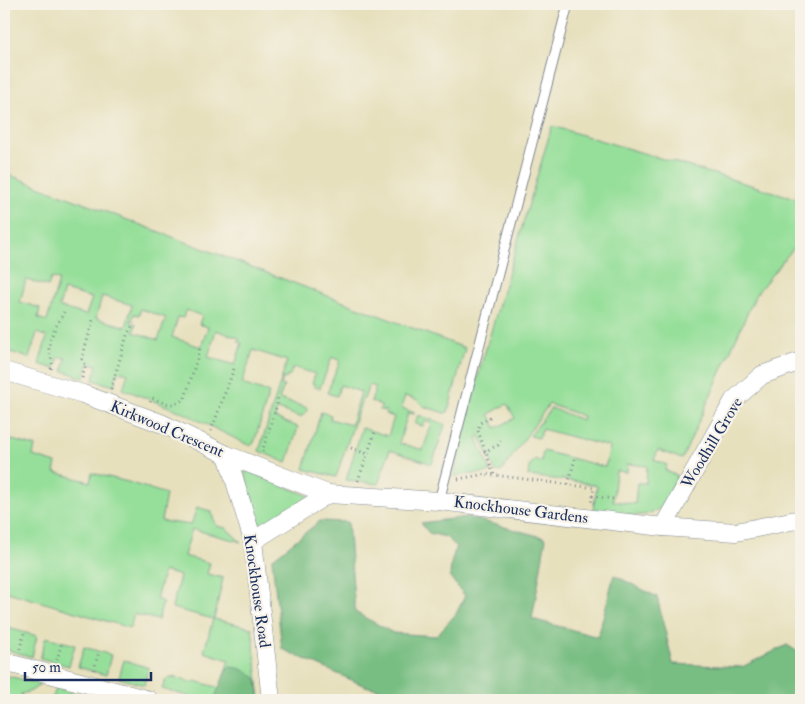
<svg xmlns="http://www.w3.org/2000/svg" width="805" height="704" font-family="'IM FELL Double Pica',serif">
	<style>
		.green { fill: #96df9a; stroke: #58877c; fill-rule: evenodd }
		.forest { fill: #78be82; stroke: #4a7670 }
		.lines { fill: none; stroke-linecap: round; stroke-linejoin: round }
		.lane-casing { stroke: #81888e; stroke-width: 11 }
		.street-casing { stroke: #81888e; stroke-width: 19 }
		.path { stroke: #81888e; stroke-width: 3; stroke-dasharray: 1 4; stroke-linecap: butt }
		.lane { stroke: #fff; stroke-width: 9 }
		.street { stroke: #fff; stroke-width: 18 }
		.labels { text-anchor: middle; dominant-baseline: central; stroke-width: 4.5; stroke-linejoin: round; paint-order: stroke }
		.street-label { font-size: 16px; fill: #1b2f5e; stroke: #f7f3e8 }
	</style>
	<rect width="100%" height="100%" fill="#f7f3e8"/>
	<filter id="ink" filterUnits="userSpaceOnUse"><feTurbulence type="fractalNoise" baseFrequency=".02" numOctaves="2"/><feDisplacementMap in="SourceGraphic" scale="10" xChannelSelector="R" yChannelSelector="G"/><feConvolveMatrix kernelMatrix="1 2 1 2 8 2 1 2 1" color-interpolation-filters="sRGB"/></filter>
	<filter id="wash" filterUnits="userSpaceOnUse"><feTurbulence type="fractalNoise" baseFrequency=".0096" numOctaves="4" result="noise"/><feDisplacementMap in="SourceGraphic" scale="20" xChannelSelector="R" yChannelSelector="G"/><feGaussianBlur stdDeviation="1.12" result="paint"/><feColorMatrix in="noise" values="0 0 0 0 0 0 0 0 0 0 0 0 0 0 0 0 0 1.4 0 .05"/><feComposite in="paint" operator="in"/></filter>
	<g filter="url(#wash)">
		<rect width="100%" height="100%" fill="#e7e0bd"/>
		<g class="green">
			<path d="M552 126 801 200V239L756 294 682 459 658 450 654 460 667 465 665 470 677 476C673 484 670 494 665 502 651 524 614 513 593 510L597 486 580 482 528 476 529 467 535 459 541 462 543 451 605 467 610 447 542 429 539 438 530 436 551 408 582 420 583 416 549 404 501 472 495 471 480 436 477 438 491 472 454 476 479 372ZM507 404 515 418 496 428 489 414ZM628 464 647 466 646 483H637L635 504 613 501 616 471 627 472Z"/>
			<path d="M4 173 465 348 448 412 444 413 423 406 418 400 405 396 401 408 415 413 414 414 408 413 399 443 423 450 432 423 425 421 423 426 415 424 418 415 442 423 445 425 432 464 390 450 378 484 346 480 362 428 388 436 394 417 385 414 386 411 380 410 381 405 371 401 376 387 369 385 364 399H362L336 477 304 469 321 412 331 415 330 419 351 425 361 392 340 385 337 396 327 393 340 361 332 357 320 388 314 387 315 384H312L315 374 293 367 289 377 287 376 286 379 283 378 281 385 284 386 279 399 308 408 305 414 300 417 277 409 275 418 298 427 287 463 259 451 287 361 253 350 242 384 269 393 254 443 250 446 182 412 123 389 128 373 118 371 114 386 93 380 97 365 89 363 84 378 63 371 66 358 59 357 55 369 39 364 47 337 37 333 29 358 4 350V283L7 275 4 273ZM51 278 59 280 47 321 38 318 40 308 20 302 26 280 48 286ZM64 290 92 298 86 315 59 307ZM102 296 132 305 126 327 96 318ZM141 309 166 318 158 340 134 332 136 324 131 322 134 314 139 315ZM186 310 202 316 199 324 208 327 201 347 172 337 178 317 183 318ZM216 330 239 338 238 342 242 343 235 365 208 357Z"/>
			<polygon points="4,438 35,446 33,456 56,463 54,472 90,482 92,473 128,482 166,494 161,521 191,525 197,507 210,511 217,526 226,528 241,542 192,529 184,556 210,563 207,574 223,578 214,619 252,628 260,700 202,700 162,689 165,680 173,677 194,683 195,681 220,688 229,660 204,652 213,619 172,608 180,576 164,571 156,599 163,602 158,620 134,614 130,628 4,591"/>
			<polygon points="244,470 312,497 260,526"/>
			<polygon points="8,628 37,636 32,657 4,649"/>
			<polygon points="46,637 75,645 69,666 40,658"/>
			<polygon points="84,647 111,655 106,675 78,667"/>
			<polygon points="124,660 149,668 144,685 119,678"/>
			<polygon points="4,675 41,684 31,691 21,694 23,700 4,700"/>
			<polygon points="56,688 89,697 88,700 52,700"/>
		</g>
		<g class="forest">
			<polygon points="467,517 546,538 532,619 598,637 614,575 657,597 673,664 742,667 787,645 801,654 801,700 497,700 475,694 462,700 426,700 365,686 282,649 272,559 320,521 348,522 355,612 393,633 436,636 456,614 465,596 450,577 451,564 456,546 446,537 429,533 421,523"/>
			<path d="M229 667C241 667 248 672 257 679L260 700H214L225 673Z"/>
		</g>
	</g>
	<g filter="url(#ink)">
		<g class="lines">
			<defs>
				<polyline id="lane" points="439,501 568,4"/>
				<g id="street">
					<polyline points="4,371 83,394 163,424 227,455 328,494"/>
					<polyline points="227,455 253,541 271,700"/>
					<polyline points="663,527 734,400 762,375 801,361"/>
					<polyline points="253,541 328,494 439,501 663,527 736,532 801,519"/>
					<polyline points="4,662 149,700"/>
				</g>
			</defs>
			<use href="#lane" class="lane-casing"/>
			<use href="#street" class="street-casing"/>
			<g class="path">
				<path d="M51 369C54 357 49 358 49 350 49 335 58 324 64 312"/>
				<polyline points="82,378 86,365 82,359 93,320"/>
				<polyline points="111,389 127,335 134,323"/>
				<path d="M150 402 152 398C165 403 173 408 185 398L200 349"/>
				<polyline points="490,417 480,423 478,431 494,475"/>
				<polyline points="211,431 235,366"/>
				<polyline points="351,448 367,454"/>
				<polyline points="262,452 277,405 278,396"/>
				<polyline points="484,452 498,445 502,438"/>
				<polyline points="458,479 486,474 594,488 591,504"/>
				<polyline points="358,481 375,432"/>
				<polyline points="568,484 575,459"/>
				<polyline points="592,496 613,499"/>
				<polyline points="20,649 24,633"/>
				<polyline points="57,660 62,642"/>
				<polyline points="94,670 99,651"/>
			</g>
			<use href="#lane" class="lane"/>
			<use href="#street" class="street"/>
		</g>
	</g>
	<g class="labels">
		<g class="street-label">
			<text transform="translate(167 429) rotate(23)">Kirkwood Crescent</text>
			<text transform="translate(712 443) rotate(-59)">Woodhill Grove</text>
			<text transform="translate(521 510) rotate(7)">Knockhouse Gardens</text>
			<text transform="translate(257 591) rotate(82)">Knockhouse Road</text>
		</g>
	</g>
	<rect width="805" height="704" fill="none" stroke="#f7f3e8" stroke-width="20"/>
	<path d="M25 672v8h126v-8" fill="none" stroke="#1b2f5e" stroke-width="2.5"/>
	<text x="32" y="672" font-size="15" fill="#1b2f5e" stroke="#f7f3e8" stroke-width="4" paint-order="stroke">50 m</text>
</svg>
